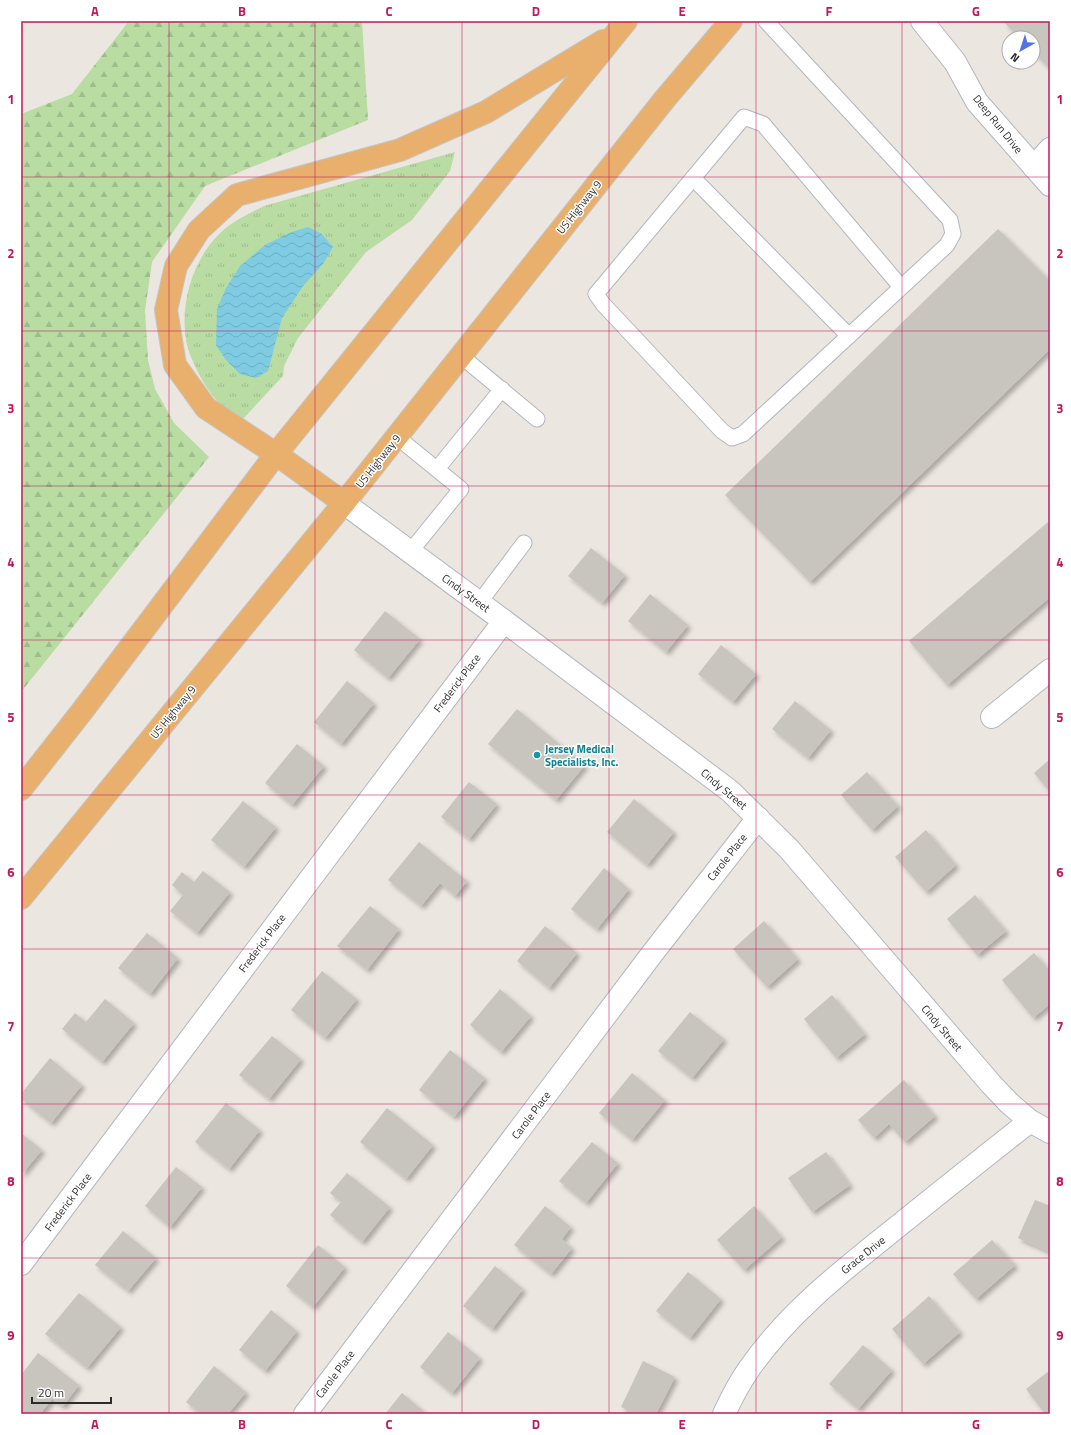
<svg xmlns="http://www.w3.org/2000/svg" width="1071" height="1435" font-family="'Titillium Web',sans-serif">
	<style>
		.grass { fill: url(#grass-tufts) }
		.forest { fill: url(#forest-firs) }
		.water { fill: url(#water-waves) }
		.building { fill: #c8c4be; filter: url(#shadow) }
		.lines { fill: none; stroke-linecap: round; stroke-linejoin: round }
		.service-casing { stroke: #b3b6be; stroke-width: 17 }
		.minor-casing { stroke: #b3b6be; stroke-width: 24 }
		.trunk-casing { stroke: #c4c4c4; stroke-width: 24 }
		.service { stroke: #fff; stroke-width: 15 }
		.minor { stroke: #fff; stroke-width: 22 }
		.trunk { stroke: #e8b06c; stroke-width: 22 }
		.grid { fill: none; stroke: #c2185b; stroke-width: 1; stroke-opacity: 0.55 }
		.culture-dot { fill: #0f9aa8; stroke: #fff; stroke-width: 1.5 }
		.labels { text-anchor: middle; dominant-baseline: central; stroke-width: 3; stroke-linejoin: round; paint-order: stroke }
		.street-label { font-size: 11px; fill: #2c2c2c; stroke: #fff }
		.culture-label { font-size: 11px; font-weight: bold; fill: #0d838f; stroke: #fff; text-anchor: start }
		.neatline { fill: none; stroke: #c2185b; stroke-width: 1.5 }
		.grid-label { font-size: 13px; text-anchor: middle; font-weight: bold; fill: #c2185b }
	</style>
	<defs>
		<pattern id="grass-tufts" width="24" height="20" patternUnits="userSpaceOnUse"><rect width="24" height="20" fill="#b8dca2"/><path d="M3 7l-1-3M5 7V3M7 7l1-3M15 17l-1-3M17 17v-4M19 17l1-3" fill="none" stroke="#9ebd8c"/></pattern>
		<pattern id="forest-firs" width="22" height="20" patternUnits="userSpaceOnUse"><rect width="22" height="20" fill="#b8dca2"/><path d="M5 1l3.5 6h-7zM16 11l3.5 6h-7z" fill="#9ebd8c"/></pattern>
		<pattern id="water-waves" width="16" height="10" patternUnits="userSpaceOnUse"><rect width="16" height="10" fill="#7ecbe2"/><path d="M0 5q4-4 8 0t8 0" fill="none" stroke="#6daec2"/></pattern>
		<filter id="shadow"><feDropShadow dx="3.5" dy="3.5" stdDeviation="2" flood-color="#0004"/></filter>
	</defs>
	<rect width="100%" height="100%" fill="#ece6e0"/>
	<path class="grass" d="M455 152 450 171 412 220 366 252 298 338 284 366 283 376 241 421C230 413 218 404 210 392 201 380 193 363 188 349 177 307 193 254 227 227 239 218 252 212 264 206Z"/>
	<polygon class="forest" points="129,21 362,21 368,120 205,186 152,262 145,311 148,360 155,389 174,423 209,457 21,692 21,114 72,94"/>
	<polygon class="water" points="308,227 322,234 333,247 323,264 303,286 282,318 268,371 256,378 240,374 226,360 216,345 217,309 226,288 240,266 265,245 289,233"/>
	<g class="building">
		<polygon points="1003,21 1050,21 1050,64 1048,67 1033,52 1033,38 1019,38"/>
		<polygon points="998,229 1050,281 1050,349 810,582 725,495"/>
		<polygon points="1048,522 1050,524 1050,597 947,685 909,641"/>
		<polygon points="591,548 625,575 602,603 568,576"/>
		<polygon points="650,594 688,625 666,652 628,621"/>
		<polygon points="385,611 420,639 388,678 354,650"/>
		<polygon points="721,645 756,674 733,702 698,674"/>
		<polygon points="347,681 374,703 341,744 314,722"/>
		<polygon points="795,701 831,730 808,758 772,729"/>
		<polygon points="517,709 585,765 556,800 488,744"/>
		<polygon points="297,744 324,766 292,805 265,783"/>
		<polygon points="1050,759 1050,792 1034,773"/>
		<polygon points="867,772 898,806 872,830 841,795"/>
		<polygon points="469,782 497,804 469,839 441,817"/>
		<polygon points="634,799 674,832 647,865 607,832"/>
		<polygon points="243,801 276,827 244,867 211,840"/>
		<polygon points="926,830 956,865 926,892 895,857"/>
		<polygon points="419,842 467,881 455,896 440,883 421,906 388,880"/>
		<polygon points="604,868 629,889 597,929 571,909"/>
		<polygon points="203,871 230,892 197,933 170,911 183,895 172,885 182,872 194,882"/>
		<polygon points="975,895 1006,931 977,955 947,919"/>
		<polygon points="370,906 399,929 367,970 337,946"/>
		<polygon points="764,921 798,959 767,987 733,949"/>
		<polygon points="545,926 577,953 549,988 517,961"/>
		<polygon points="147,933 178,958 150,994 118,968"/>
		<polygon points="1034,953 1050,971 1050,1004 1033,1018 1002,980"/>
		<polygon points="322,971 357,999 325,1038 291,1010"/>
		<polygon points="500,989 531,1016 501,1052 470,1025"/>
		<polygon points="832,995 865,1034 836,1058 804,1019"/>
		<polygon points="105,999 134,1023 102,1062 62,1029 75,1013 86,1022"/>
		<polygon points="690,1012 724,1039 692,1078 658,1051"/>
		<polygon points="272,1036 301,1059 269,1099 239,1075"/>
		<polygon points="450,1050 485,1078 454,1117 419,1090"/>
		<polygon points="50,1058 82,1085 51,1123 21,1099 21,1094"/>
		<polygon points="632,1073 665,1100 632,1140 599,1113"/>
		<polygon points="904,1080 935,1116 905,1142 889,1124 874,1138 858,1120"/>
		<polygon points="226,1103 260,1130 229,1169 195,1142"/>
		<polygon points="387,1108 433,1145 406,1179 360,1142"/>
		<polygon points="21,1133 42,1150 21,1175"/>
		<polygon points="592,1142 618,1163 586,1203 559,1181"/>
		<polygon points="826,1152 850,1185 812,1212 788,1178"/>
		<polygon points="176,1167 202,1187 170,1227 145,1206"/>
		<polygon points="347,1173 390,1207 362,1242 330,1215 341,1202 330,1193"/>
		<polygon points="1035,1200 1050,1206 1050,1252 1018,1238"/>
		<polygon points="545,1206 571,1227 562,1239 572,1248 551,1274 514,1245"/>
		<polygon points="754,1206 782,1237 744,1270 717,1240"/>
		<polygon points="123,1231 156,1258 128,1291 95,1265"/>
		<polygon points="992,1240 1015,1265 976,1299 953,1274"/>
		<polygon points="318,1245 345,1267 313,1307 286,1286"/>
		<polygon points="495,1266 523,1289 492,1329 463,1306"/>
		<polygon points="688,1272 721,1299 690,1338 656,1311"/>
		<polygon points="79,1293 121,1327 87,1368 45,1334"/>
		<polygon points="929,1296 960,1332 923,1364 892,1329"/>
		<polygon points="271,1310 297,1331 265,1371 239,1350"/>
		<polygon points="448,1332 480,1358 452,1393 420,1367"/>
		<polygon points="863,1345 892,1370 858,1409 829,1384"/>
		<polygon points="38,1353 79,1385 63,1406 52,1399 40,1414 21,1414 21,1375"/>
		<polygon points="643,1361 675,1377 656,1414 635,1414 621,1407"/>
		<polygon points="214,1366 246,1392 228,1414 201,1414 186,1402"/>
		<polygon points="1050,1370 1050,1414 1045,1414 1026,1389"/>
		<polygon points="402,1393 427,1414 385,1414"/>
	</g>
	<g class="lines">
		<defs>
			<g id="service">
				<polyline points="766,21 950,220 953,234 947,245 743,434 732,438 722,431 603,304 596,294 744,117 763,124 901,287"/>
				<polyline points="693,178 849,336"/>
				<polyline points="461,356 537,419"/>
				<polyline points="397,437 461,489 410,552"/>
				<polyline points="437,469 502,389"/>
				<polyline points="479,603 524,543"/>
			</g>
			<g id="minor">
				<polyline points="922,21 955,62 977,102 1050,185"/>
				<polyline points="1034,167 1050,149"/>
				<polyline points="344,503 504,621 730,791 789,849 991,1084 1009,1103 1030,1121 1050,1132"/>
				<polyline points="992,717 1050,670"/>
				<polyline points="21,1264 504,621"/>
				<polyline points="305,1414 655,950 758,818"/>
				<path d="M724 1414C731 1399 739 1383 749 1369 789 1311 847 1267 902 1223 944 1189 987 1155 1030 1121"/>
			</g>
			<g id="trunk">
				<polyline points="344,503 276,454 206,408 175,365 166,310 176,266 199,230 237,195 400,150 486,112 603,41"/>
				<polyline points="21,789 83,710 276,454 626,21"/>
				<polyline points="21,898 344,503 664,100 731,21"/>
			</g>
		</defs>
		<use href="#service" class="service-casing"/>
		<use href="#minor" class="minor-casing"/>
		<use href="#trunk" class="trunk-casing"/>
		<use href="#service" class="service"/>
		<use href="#minor" class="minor"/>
		<use href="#trunk" class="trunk"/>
	</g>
	<path class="grid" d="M169 21V1414M315 21V1414M462 21V1414M609 21V1414M756 21V1414M902 21V1414M21 177H1050M21 331H1050M21 486H1050M21 640H1050M21 795H1050M21 949H1050M21 1104H1050M21 1258H1050"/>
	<circle class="culture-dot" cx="537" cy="755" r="4"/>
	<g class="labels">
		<g class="street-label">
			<text transform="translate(998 124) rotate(51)">Deep Run Drive</text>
			<text transform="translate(579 207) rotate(-52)">US Highway 9</text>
			<text transform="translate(378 461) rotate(-52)">US Highway 9</text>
			<text transform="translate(466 593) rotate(36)">Cindy Street</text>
			<text transform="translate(457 683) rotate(-53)">Frederick Place</text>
			<text transform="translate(173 712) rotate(-51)">US Highway 9</text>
			<text transform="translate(724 789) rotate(40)">Cindy Street</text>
			<text transform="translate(727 857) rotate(-52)">Carole Place</text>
			<text transform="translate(262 943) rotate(-53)">Frederick Place</text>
			<text transform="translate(942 1028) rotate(50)">Cindy Street</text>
			<text transform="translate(531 1115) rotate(-53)">Carole Place</text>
			<text transform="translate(68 1202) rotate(-53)">Frederick Place</text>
			<text transform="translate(863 1255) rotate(-39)">Grace Drive</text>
			<text transform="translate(335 1374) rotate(-53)">Carole Place</text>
		</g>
		<g class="culture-label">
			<text x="545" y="749">Jersey Medical<tspan x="545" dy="13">Specialists, Inc.</tspan></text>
		</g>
	</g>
	<rect width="1071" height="1435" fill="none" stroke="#ffffff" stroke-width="44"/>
	<g transform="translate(1021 50) rotate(219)"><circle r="19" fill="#ffffff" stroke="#ababab"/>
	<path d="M0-3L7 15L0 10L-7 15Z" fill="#5273e6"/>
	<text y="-6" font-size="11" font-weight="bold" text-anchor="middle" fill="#2c2c2c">N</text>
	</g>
	<path d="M32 1397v6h79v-6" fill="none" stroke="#2c2c2c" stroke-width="2"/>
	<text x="38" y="1397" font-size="12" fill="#2c2c2c" stroke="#ffffff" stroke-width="3" paint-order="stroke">20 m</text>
	<rect x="22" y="22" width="1027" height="1391" class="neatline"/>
	<g class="grid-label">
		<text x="95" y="16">A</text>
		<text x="242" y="16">B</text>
		<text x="389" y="16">C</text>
		<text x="536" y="16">D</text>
		<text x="682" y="16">E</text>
		<text x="829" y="16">F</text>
		<text x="976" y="16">G</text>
		<text x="11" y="104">1</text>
		<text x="1060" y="104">1</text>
		<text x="11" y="258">2</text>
		<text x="1060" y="258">2</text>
		<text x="11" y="413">3</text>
		<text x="1060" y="413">3</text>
		<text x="11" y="567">4</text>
		<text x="1060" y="567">4</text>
		<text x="11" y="722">5</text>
		<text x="1060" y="722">5</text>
		<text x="11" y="877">6</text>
		<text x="1060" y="877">6</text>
		<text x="11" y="1031">7</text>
		<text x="1060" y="1031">7</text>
		<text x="11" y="1186">8</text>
		<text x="1060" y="1186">8</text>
		<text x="11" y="1340">9</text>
		<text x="1060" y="1340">9</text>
		<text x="95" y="1429">A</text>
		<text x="242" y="1429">B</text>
		<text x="389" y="1429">C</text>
		<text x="536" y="1429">D</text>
		<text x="682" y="1429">E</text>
		<text x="829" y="1429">F</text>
		<text x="976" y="1429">G</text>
	</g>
</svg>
